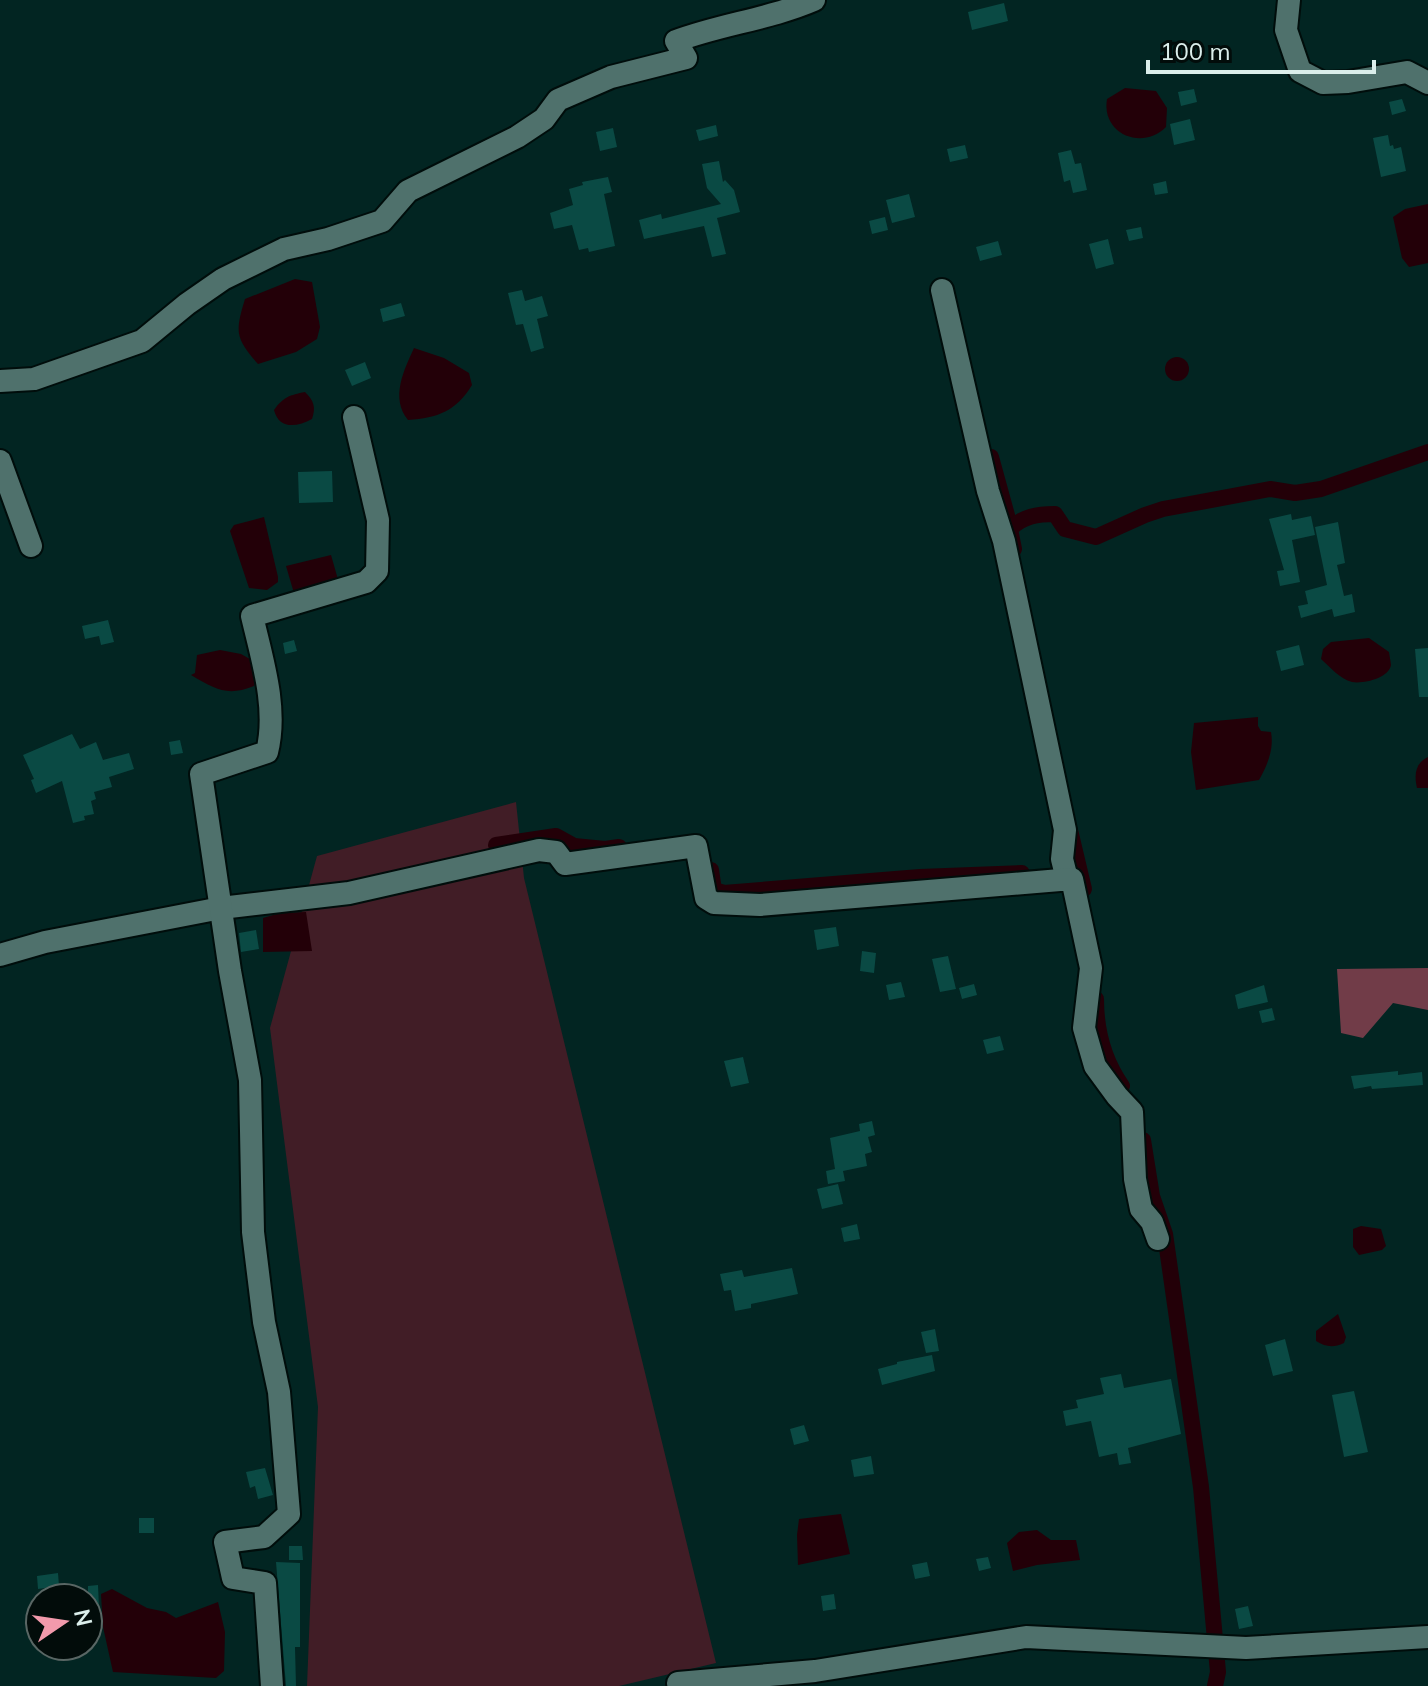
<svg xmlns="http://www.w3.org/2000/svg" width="1428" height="1686" font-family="Mulish,sans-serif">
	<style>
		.green { fill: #411d26 }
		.forest { fill: #713c48 }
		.water { fill: #230008 }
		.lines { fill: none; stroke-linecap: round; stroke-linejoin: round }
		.canal { stroke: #230008; stroke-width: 16 }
		.building { fill: #0a4a44 }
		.minor-casing { stroke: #000d0b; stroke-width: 26 }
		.minor { stroke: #4f716c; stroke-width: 22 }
	</style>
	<rect width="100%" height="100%" fill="#022522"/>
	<polygon class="green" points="516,802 524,878 716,1663 619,1686 307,1686 318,1407 270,1028 317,856"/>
	<polygon class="forest" points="1428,968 1428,1010 1393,1003 1363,1038 1341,1033 1337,969"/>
	<g class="water">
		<path d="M1125 88 1156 91 1167 108 1166 127C1142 151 1101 134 1107 99Z"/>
		<polygon points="1428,204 1428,263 1409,267 1402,258 1393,217 1405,209"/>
		<path d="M295 279 312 282 320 327 317 339 296 352 258 364C235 338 235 332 245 299Z"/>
		<path d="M414 348 444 358 469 373 472 385C456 411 438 418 408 420 390 398 404 370 414 348Z"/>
		<circle cx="1177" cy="369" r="12"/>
		<path d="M305 392C314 401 316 407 312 419 297 427 279 430 274 410 283 397 290 395 305 392Z"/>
		<polygon points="264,517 278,577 278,582 267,590 249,588 230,531 234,525"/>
		<polygon points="331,555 339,583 296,600 286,566"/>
		<path d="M1369 638 1389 652C1389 653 1391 663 1391 665 1389 678 1364 684 1352 682 1340 679 1330 667 1321 659L1323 649 1331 642Z"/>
		<path d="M220 650 241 654 257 663 258 677 254 686C227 697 215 689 191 675L195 673 197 655Z"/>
		<path d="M1258 717V726L1261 731 1271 732C1274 749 1268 764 1259 780L1196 790 1191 752 1194 723Z"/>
		<path d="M1428 757V788H1417C1414 775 1415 763 1428 757Z"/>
		<polygon points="306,912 312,951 263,952 263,918 280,913"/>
		<polygon points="1361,1226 1381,1229 1386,1246 1382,1250 1359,1255 1353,1247 1353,1229"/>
		<path d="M1338 1314 1346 1337 1344 1343C1333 1348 1326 1347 1316 1341V1331Z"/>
		<polygon points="841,1514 850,1554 798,1565 797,1535 799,1519"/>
		<polygon points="1037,1530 1051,1540 1076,1540 1080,1560 1037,1565 1013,1571 1007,1543 1019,1532"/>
		<polygon points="112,1589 147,1608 166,1612 176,1618 218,1602 225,1632 224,1671 216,1678 113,1672 103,1627 101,1594"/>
	</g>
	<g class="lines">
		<g class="canal">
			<polyline points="991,457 1008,519"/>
			<path d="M1014 549 1010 529C1023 516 1038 514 1055 514L1065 529 1096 537 1145 515 1163 509 1270 489 1295 493 1321 489 1428 452"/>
			<polyline points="1070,830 1084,889"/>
			<polyline points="496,845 556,836 574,846 605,849 619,847"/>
			<polyline points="711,870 714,890 724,893 920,877 1022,873"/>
			<path d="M1096 999C1096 1031 1103 1059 1122 1086"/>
			<polyline points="1143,1140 1152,1196 1165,1234 1201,1487 1218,1672 1215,1686"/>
		</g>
	</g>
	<g class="building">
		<polygon points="1004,3 1008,21 972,30 968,12"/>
		<polygon points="1194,89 1197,102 1181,106 1178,92"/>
		<polygon points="1402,99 1406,111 1392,115 1389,102"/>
		<polygon points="1190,119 1195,140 1174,145 1170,124"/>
		<polygon points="716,125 718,136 699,141 696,130"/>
		<polygon points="613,128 617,147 600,151 596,132"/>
		<polygon points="1388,135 1390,146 1393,145 1394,149 1401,147 1406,171 1381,177 1373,138"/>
		<polygon points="965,145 968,158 950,162 947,149"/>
		<polygon points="1071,150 1075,164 1081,163 1087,190 1073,193 1070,180 1064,182 1058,153"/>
		<polygon points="719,161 723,182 725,180 734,190 740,212 717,218 726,254 712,257 704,226 644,239 639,220 661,214 662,219 721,204 707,188 702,164"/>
		<polygon points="608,177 612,192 604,194 615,246 589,252 588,248 579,250 572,225 554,229 550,213 573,205 569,189 583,185 582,182"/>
		<polygon points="1166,181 1168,193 1155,195 1153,184"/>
		<polygon points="909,194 915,217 892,223 886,200"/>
		<polygon points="885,217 888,230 872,234 869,221"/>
		<polygon points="1141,227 1143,238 1129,241 1126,230"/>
		<polygon points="1108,239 1114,264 1096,269 1089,244"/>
		<polygon points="998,241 1002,255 980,261 976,247"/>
		<polygon points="522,290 525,301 542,296 548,316 537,319 544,348 531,352 523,324 516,325 508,293"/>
		<polygon points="401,303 405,316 383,322 380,309"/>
		<polygon points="365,362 371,378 352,386 345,370"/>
		<polygon points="332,471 333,502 299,503 298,472"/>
		<polygon points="1291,514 1292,520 1311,516 1315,535 1292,540 1300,582 1280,586 1277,571 1284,570 1269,519"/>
		<polygon points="1338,522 1345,563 1337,565 1344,596 1352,594 1355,612 1334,617 1332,609 1301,618 1298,606 1308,604 1305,591 1327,585 1315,527"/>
		<polygon points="108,620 114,642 101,645 99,636 85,639 82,626"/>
		<polygon points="294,640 297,651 285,654 283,643"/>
		<polygon points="1299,645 1304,665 1281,671 1276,651"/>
		<polygon points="1428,648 1428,697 1419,697 1415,649"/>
		<polygon points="72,734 80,749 96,742 103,760 129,753 134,769 109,777 112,787 94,792 96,799 91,801 94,814 84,816 85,820 73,823 62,781 36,793 31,780 34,779 23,755"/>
		<polygon points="180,740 183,753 171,755 169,742"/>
		<polygon points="836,927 839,946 817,950 814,930"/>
		<polygon points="256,930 259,949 241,952 239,933"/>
		<polygon points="862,951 876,953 874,973 860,971"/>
		<polygon points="948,956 956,989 940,992 932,959"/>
		<polygon points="901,982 905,997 889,1000 886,985"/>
		<polygon points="974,984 977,995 962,999 959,988"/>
		<polygon points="1264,985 1268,1002 1238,1009 1235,995"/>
		<polygon points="1272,1008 1275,1020 1262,1023 1259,1011"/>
		<polygon points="1000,1036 1004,1050 987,1054 983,1040"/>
		<polygon points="743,1057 749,1083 731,1087 724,1061"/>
		<polygon points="1398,1071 1398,1075 1422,1072 1423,1085 1372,1089 1371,1086 1354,1089 1351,1076"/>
		<polygon points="872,1121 875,1135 868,1137 872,1152 865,1154 867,1166 843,1171 845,1181 828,1184 826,1171 835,1169 830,1138 860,1131 859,1124"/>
		<polygon points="838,1184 843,1204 822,1209 817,1189"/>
		<polygon points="857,1224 860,1239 844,1242 841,1228"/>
		<polygon points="792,1268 798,1294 751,1304 751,1308 735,1311 731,1290 724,1291 720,1274 742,1270 744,1277"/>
		<polygon points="935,1329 939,1351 926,1353 921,1332"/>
		<polygon points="1285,1339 1293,1371 1273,1376 1265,1345"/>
		<polygon points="932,1355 935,1371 882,1385 878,1369 897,1364 897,1362"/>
		<polygon points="1121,1374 1124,1388 1171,1379 1181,1434 1128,1448 1131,1463 1119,1465 1117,1453 1099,1457 1091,1421 1066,1426 1063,1411 1078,1408 1076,1400 1104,1394 1100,1378"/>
		<polygon points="1354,1391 1368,1452 1344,1457 1332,1395"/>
		<polygon points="804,1425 809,1441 794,1445 790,1429"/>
		<polygon points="871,1456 874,1474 854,1477 851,1460"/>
		<polygon points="265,1468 273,1495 258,1499 255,1486 250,1488 246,1472"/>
		<rect x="139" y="1518" width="15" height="15"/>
		<polygon points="289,1546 302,1546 303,1560 289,1560"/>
		<polygon points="988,1557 991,1568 979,1571 976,1559"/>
		<polygon points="276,1562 300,1563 300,1647 295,1647 296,1686 286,1686"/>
		<polygon points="927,1562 930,1576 915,1579 912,1565"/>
		<polygon points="58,1573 59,1586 38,1589 37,1576"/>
		<polygon points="98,1585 100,1631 88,1631 88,1586"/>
		<polygon points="834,1594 836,1609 823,1611 821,1596"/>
		<polygon points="1248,1606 1253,1626 1239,1629 1235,1609"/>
	</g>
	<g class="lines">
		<defs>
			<g id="minor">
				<polyline points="1289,0 1286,30 1300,71 1323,83 1348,82 1407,72 1428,83"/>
				<polyline points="942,290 988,491 1004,541 1065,830 1062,859 1067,879"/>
				<path d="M0 381 34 379 142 341 187 304 223 279 284 249 328 239 382 221 408 191 517 137 544 119 558 100 611 77 686 58 676 41C721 24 770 19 814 0"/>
				<polyline points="0,461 31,546"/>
				<polyline points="0,955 45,942 221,908 349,893 539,850 556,852 565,864 696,846 706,898 714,903 760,905 1072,879 1091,968 1084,1028 1095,1066 1117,1096 1132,1112 1135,1179 1141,1209 1152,1222 1158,1239"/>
				<polyline points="678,1683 815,1671 1026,1637 1246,1648 1428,1637"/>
				<path d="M272 1686 265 1583 233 1578 225 1542 264 1537 289 1514 279 1392 264 1322 253 1232 250 1080 230 971 201 774 267 752C278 708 262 659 252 616L366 582 377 571 378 520 354 417"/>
			</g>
		</defs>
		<use href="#minor" class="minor-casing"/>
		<use href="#minor" class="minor"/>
	</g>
	<g transform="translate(64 1622) rotate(77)"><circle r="38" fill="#020c0a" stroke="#596664" stroke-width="2"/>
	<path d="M0-6L14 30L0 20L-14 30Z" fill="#f29aac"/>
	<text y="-12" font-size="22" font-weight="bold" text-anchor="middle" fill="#dbeeeb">N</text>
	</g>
	<path d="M1148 60v12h226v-12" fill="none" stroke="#dbeeeb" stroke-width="4"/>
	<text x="1160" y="60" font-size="24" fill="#dbeeeb" stroke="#020c0a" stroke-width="6" paint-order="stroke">100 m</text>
</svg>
